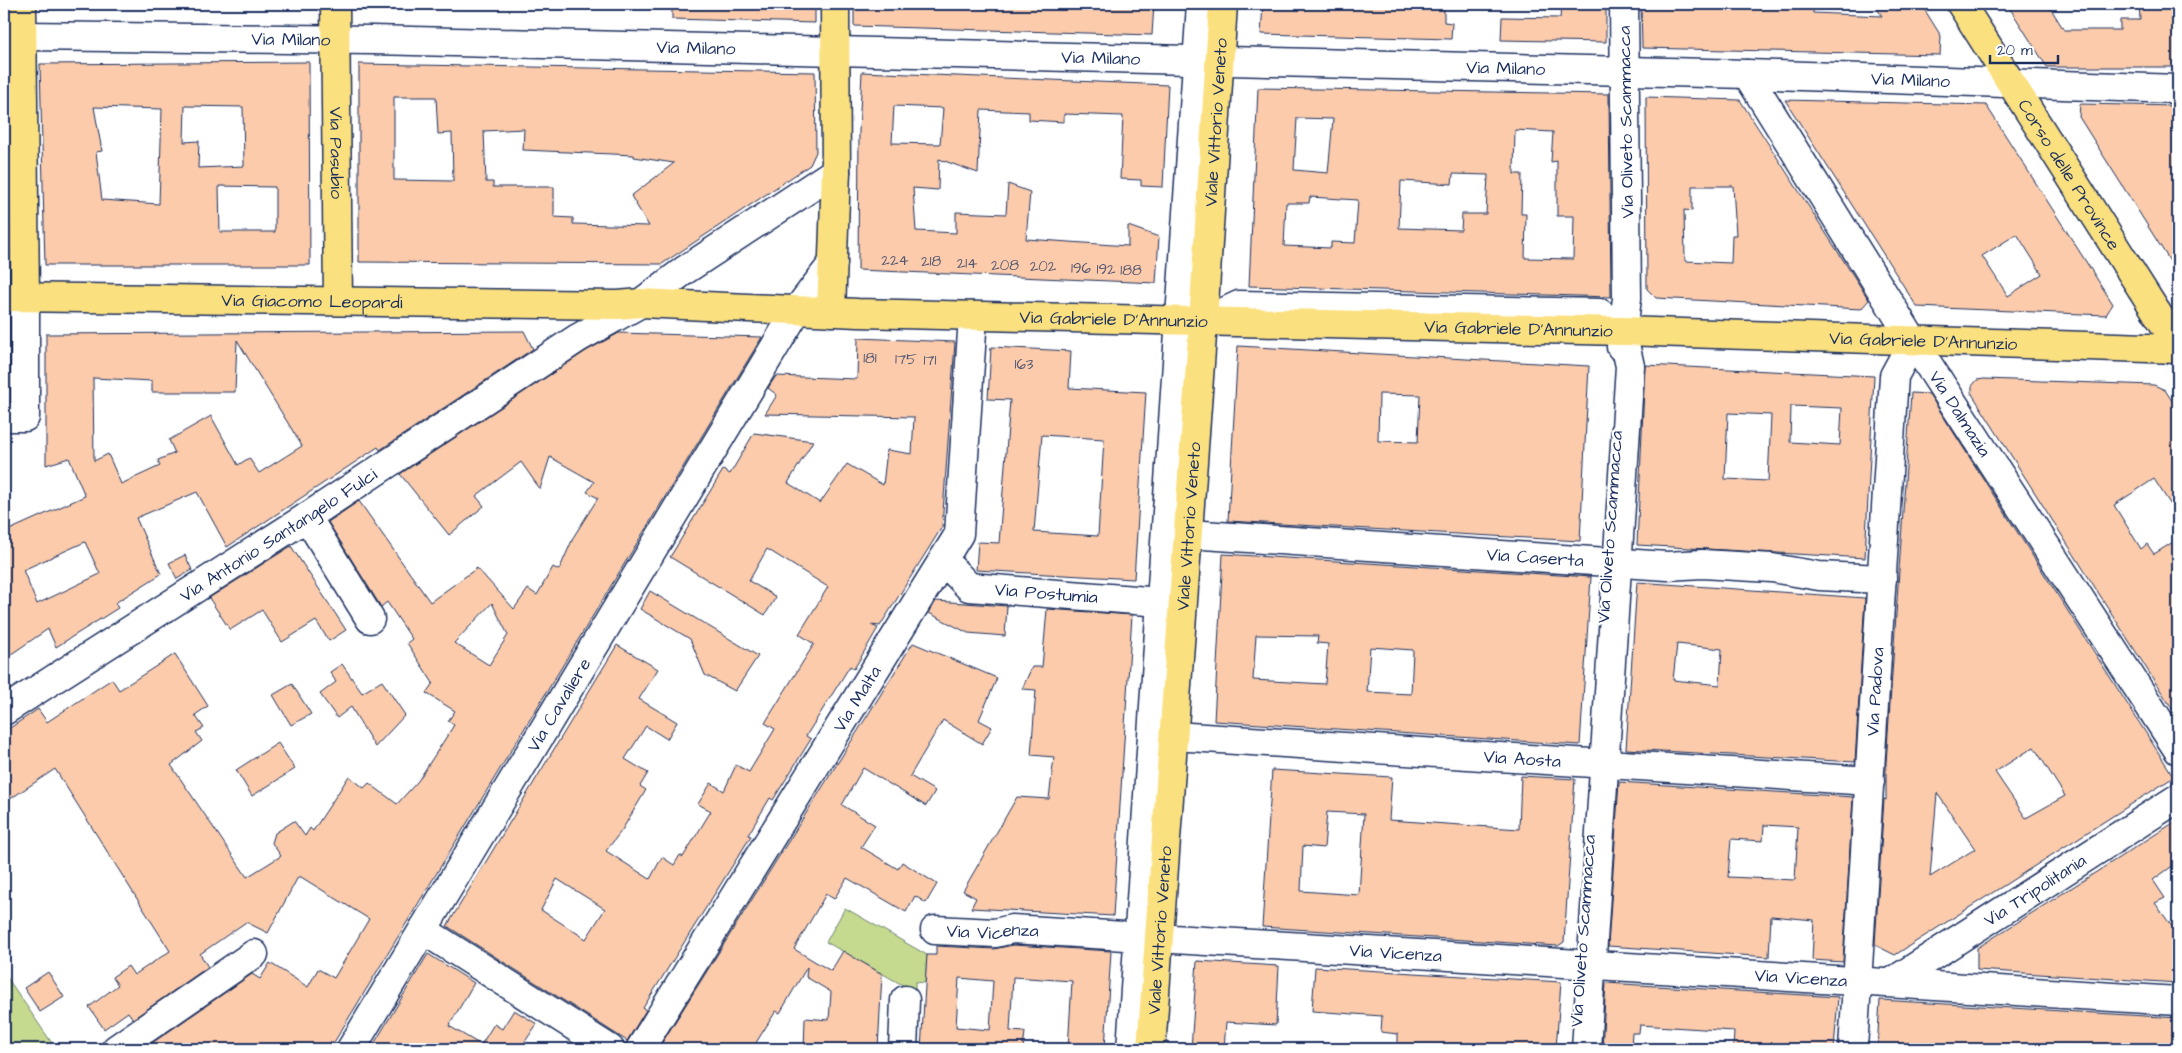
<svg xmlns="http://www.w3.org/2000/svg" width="2182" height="1053" font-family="'Architects Daughter',sans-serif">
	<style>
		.green { fill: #c5da8f; stroke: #708476 }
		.building { fill: #fbcbab; stroke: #1b2f5e; fill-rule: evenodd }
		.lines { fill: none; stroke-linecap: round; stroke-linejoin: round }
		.minor-casing { stroke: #1b2f5e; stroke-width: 31 }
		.major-casing { stroke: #1b2f5e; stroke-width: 31 }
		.minor { stroke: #fff; stroke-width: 28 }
		.major { stroke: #fbe080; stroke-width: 28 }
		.labels { text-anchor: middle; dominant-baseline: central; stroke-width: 4.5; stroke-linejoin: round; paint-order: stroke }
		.number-label { font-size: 15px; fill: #535671 }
		.street-label { font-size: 18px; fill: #1b2f5e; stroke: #fff }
	</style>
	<rect width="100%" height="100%" fill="#fff"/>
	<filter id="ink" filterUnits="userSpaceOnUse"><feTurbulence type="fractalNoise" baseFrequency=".02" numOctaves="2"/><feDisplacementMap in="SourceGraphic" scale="10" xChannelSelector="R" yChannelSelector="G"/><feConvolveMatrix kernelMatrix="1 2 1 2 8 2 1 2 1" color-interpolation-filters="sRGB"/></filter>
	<g filter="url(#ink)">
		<g class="green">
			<polygon points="845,908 927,955 925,983 915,982 915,992 826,942"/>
			<polygon points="4,973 56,1049 4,1049"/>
		</g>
		<g class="building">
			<polygon points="672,4 815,4 815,23 672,19"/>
			<polygon points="854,4 1154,4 1152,35 854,26"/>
			<polygon points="1263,4 1444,4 1444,22 1452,23 1451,39 1261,34"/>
			<polygon points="1641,4 1813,4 1813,13 1882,16 1874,4 1921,4 1941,36 1940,55 1642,48"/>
			<polygon points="2007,4 2048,4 2064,30 2120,30 2120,20 2140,20 2139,4 2178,4 2178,67 2047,67"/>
			<polygon points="1561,7 1606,8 1606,42 1501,40 1502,17 1560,18"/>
			<path d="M309 62 310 265H45L40 64ZM185 106 243 107 244 166 198 168 199 141 184 142ZM94 107 162 109 159 204 102 200 96 152 102 151ZM219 186 275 187V232H220Z"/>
			<path d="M359 64 815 72 816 152 810 165 662 264 359 262ZM394 97H436L438 134 452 133 453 181 394 180ZM524 129 523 150 634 155V157L674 163 631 196 649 226 573 224V218L554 217V187H493V182H486L484 131Z"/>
			<path d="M862 72 1168 85 1163 187 1141 186V180L1120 179 1123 116 1064 114V122L1029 120V112L981 110 978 173 939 159 938 190 913 188 916 231 956 233V212L1006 214 1008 184 1030 192 1026 239 1128 246V226L1159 237 1156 283 858 270 859 131ZM894 106 943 108 940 144 892 143Z"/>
			<path d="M1258 88 1609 94 1611 297 1249 286ZM1297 118 1333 119 1328 173 1294 170ZM1515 130 1553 132 1551 162 1557 161V216H1574L1573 259 1525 258 1526 214H1521L1522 174H1514ZM1453 174 1488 175 1486 214H1462L1461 230 1399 228 1401 181 1452 184ZM1310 197 1358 200 1355 243 1331 242V248L1284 246 1286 203H1309Z"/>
			<path d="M1646 97 1740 100 1869 300 1861 309 1656 298 1647 289ZM1692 186H1733L1736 235H1732L1731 263 1685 261 1684 210 1692 211Z"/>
			<path d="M1785 100 1986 105 2113 304 2106 315 1917 307ZM2017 234 2042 274 2008 296 1982 256Z"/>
			<polygon points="2080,104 2178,106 2178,274 2079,117"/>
			<path d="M524 331 533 349 380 450 378 447 227 547 197 492 136 518 161 574 115 603 118 608 56 647 48 629 4 659V525L7 531 85 496 69 458 46 465V334ZM237 340 302 446 259 473 249 458 238 465 211 416 169 440 175 453 158 460 160 466 121 484 108 454 94 461 93 378 152 381V392H235ZM85 542 100 574 37 604 23 570Z"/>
			<path d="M619 333 762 337 330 1049H161L152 1043 252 974 260 979 270 963 308 987 318 969 334 978 369 919 301 877H298L268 933 246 922 200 954 208 967 133 1019 128 1012 104 1029 89 1007 118 985 112 977 128 966 134 975 170 951 55 769 4 803V732L38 709 47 722 112 679 119 690 175 654 208 706 195 715 204 728 196 732 202 741 171 765 247 877 281 856 272 843 275 833 294 821 305 836 310 828 313 831 349 776 364 788 369 783 397 804 418 781 454 725 448 721 455 711 426 693 433 683 407 643 412 639 387 602 381 607 328 522 359 501 430 602 477 568 514 609 528 589 537 595 553 567 559 570 574 536 598 498 587 492 594 482 550 457 540 489 521 462 476 496 484 506 449 535 400 474 586 351ZM492 603 508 635 489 665 454 643Z"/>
			<path d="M858 338 955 342 942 527 880 626 871 625 878 628 854 669 850 666 806 736 811 739 773 800 770 798 748 835 751 836 643 1008 646 1010 627 1041 447 926 617 645 658 669 639 699 677 722 667 739 646 726 625 759 648 773 640 786 646 790 622 830 606 851 650 879 662 857 674 865 680 855 683 857 711 811 698 804 711 783 724 791 736 765 749 772 775 729 765 723 814 644 799 634 828 587 767 549 749 581 776 597 765 615 670 557 723 470 730 474 754 433 813 441 788 483 820 503 847 464 883 485 887 450 912 454 914 417 765 414 777 395 768 388 776 376 857 379ZM557 879 605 909 586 939 541 910Z"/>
			<path d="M1238 346 1589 366 1580 541 1228 521ZM1379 394 1420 395 1418 442 1378 441Z"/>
			<path d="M991 347 1071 351 1069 388 1146 392 1134 579 976 570 978 542 999 543 1010 400 988 399ZM1042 435 1104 439 1098 536 1034 532Z"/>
			<path d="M1645 365 1874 376 1865 558 1637 545ZM1791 406 1842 408 1840 445 1790 442ZM1728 413 1771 415 1768 481 1725 479Z"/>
			<polygon points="1984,379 2154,385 2165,390 2178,410 2178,516 2154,479 2114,505 2141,549 2147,544 2154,554 2178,539 2178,718 1972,394 1972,386 1977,380"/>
			<path d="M1911 393 1929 394 2174 777 1895 955 1875 945 1884 799 1886 800V763ZM2034 747 2065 796 2026 818 1995 772ZM1937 793 1975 849 1930 877Z"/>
			<polygon points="291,546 346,630 329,641 316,621 282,642 262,610 230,630 209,598"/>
			<path d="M1223 554 1591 577 1580 745 1214 721ZM1256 635 1318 636 1317 643 1328 644 1325 684 1253 680ZM1370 647 1413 650 1411 694 1367 692Z"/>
			<polygon points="185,555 192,570 177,579 169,563"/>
			<path d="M1637 582 1865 598 1855 762 1626 749ZM1677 644 1722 649 1720 685 1673 680Z"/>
			<polygon points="650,591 758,656 735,691 705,675 690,639 640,609"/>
			<polygon points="936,601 1007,606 1005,636 968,633 929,613"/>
			<polygon points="1047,609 1132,615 1113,916 971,908 976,898 963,891 1017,797 1049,799 1054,757 1031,755 1036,690 1022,689 1032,667 1042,667"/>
			<polygon points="913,643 997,678 979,720 992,727 982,744 943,720 910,776 935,791 926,806 863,768 842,805 875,825 861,847 898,869 902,862 937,884 926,903 915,896 906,912 847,878 834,899 826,894 794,949 831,971 843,951 882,974 878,1049 804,1049 805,1018 829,1020 831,992 806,977 807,967 780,1013 776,1011 752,1049 658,1049"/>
			<polygon points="342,664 362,693 382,681 405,715 375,747 351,707 337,718 320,694 336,682 330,672"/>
			<polygon points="292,684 311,714 291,725 273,695"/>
			<polygon points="278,743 295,769 252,796 236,770"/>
			<path d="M1272 770 1392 777 1389 820 1519 829 1521 776 1575 779 1564 942 1558 946 1262 927ZM1327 812 1364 814 1359 895 1301 891 1303 846 1324 848Z"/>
			<path d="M1619 782 1853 797 1843 962 1812 960 1814 920 1771 916 1769 957 1608 946ZM1764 825 1798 827 1795 880 1728 877 1731 839 1763 841Z"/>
			<polygon points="2178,820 2178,862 2153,880 2165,898 2155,903 2178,935 2178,983 1977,970 1977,948"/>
			<path d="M1013 945 1111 951 1105 1049H1068L1072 981 1013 977 1010 1031 1025 1032 1023 1049 955 1046 954 1049H921L927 955H936V946L994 949ZM959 978 993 981 990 1030 956 1027Z"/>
			<polygon points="428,954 474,983 449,1026 481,1045 494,1024 502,1029 514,1010 537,1024 524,1043 534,1049 371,1049"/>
			<polygon points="1197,961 1279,966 1276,1025 1226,1022 1224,1049 1191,1049"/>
			<polygon points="1315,967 1561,982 1556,1049 1398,1049 1398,1034 1381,1032 1382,1016 1312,1011"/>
			<polygon points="48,972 64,997 40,1012 24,988"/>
			<polygon points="1606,983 1838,997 1834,1049 1733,1049 1734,1031 1640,1025 1639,1033 1632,1033 1631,1049 1602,1048"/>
			<polygon points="1880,1000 2178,1018 2178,1049 1877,1049"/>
		</g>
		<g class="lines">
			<defs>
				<g id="minor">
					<path id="s1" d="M22 36 372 40 836 51 1747 74 2178 89"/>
					<path id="s2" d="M1747 74 1913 341 2178 750"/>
					<polyline points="1203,322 1239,305 1600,313 1622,331 1630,366 1586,1049"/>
					<polyline points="1621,347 1627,298 1624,4"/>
					<polyline points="4,417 25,417 25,297"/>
					<polyline points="307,517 370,619"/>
					<path id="s3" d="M1188 534 1667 566 1702 564 1772 568 1819 576 1882 579"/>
					<path id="s4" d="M943 560 969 587 1161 602"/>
					<path id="s5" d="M4 711 307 517 578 338 641 303 685 270 836 171"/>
					<path id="s6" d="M1174 736 1870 781"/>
					<polyline points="423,930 610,1049"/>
					<path id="s7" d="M935 930 995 933 1012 929 2178 1001"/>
					<path id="s8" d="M1892 982 2178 798"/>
					<polyline points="116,1049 254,954"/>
					<path id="s9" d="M351 1049 797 310 833 263"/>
					<path id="s10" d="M640 1049 959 534 973 316"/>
					<polyline points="903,1049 905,1000"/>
					<polyline points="1131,1049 1201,4"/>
					<path id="s11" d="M1853 1049 1894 376 1913 341"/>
				</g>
				<g id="major">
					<polyline points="22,4 25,297"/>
					<path id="s12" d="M335 4 338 301"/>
					<path id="s13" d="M1961 4 2178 346"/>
					<path id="s14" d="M4 297 618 305 641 303 858 313 1622 331 2178 349"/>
					<polyline points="831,312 836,171 835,4"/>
					<path id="s15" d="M1151 1049 1203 322 1223 4"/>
				</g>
			</defs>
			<use href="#minor" class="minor-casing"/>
			<use href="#major" class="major-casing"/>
			<use href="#minor" class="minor"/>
			<use href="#major" class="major"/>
		</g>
	</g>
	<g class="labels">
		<g class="number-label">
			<text x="895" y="260">224</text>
			<text x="931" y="261">218</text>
			<text x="967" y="263">214</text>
			<text x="1005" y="265">208</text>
			<text x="1043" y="266">202</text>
			<text x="1081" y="268">196</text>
			<text x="1106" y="269">192</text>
			<text x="1131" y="270">188</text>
			<text x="870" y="358">181</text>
			<text x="906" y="359">175</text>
			<text x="930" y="360">171</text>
			<text x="1024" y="364">163</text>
		</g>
		<g class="street-label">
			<text stroke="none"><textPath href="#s1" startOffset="269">Via Milano</textPath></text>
			<text stroke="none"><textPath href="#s1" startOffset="674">Via Milano</textPath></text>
			<text stroke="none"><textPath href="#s1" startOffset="1079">Via Milano</textPath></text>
			<text stroke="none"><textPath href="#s1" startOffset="1484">Via Milano</textPath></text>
			<text stroke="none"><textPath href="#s1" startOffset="1889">Via Milano</textPath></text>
			<text transform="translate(1626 122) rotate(-91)">Via Oliveto Scammacca</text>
			<text stroke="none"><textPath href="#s15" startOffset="929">Viale Vittorio Veneto</textPath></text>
			<text stroke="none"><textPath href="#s12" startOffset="149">Via Pasubio</textPath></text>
			<text stroke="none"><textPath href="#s13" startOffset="202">Corso delle Province</textPath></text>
			<text stroke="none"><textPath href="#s14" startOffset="308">Via Giacomo Leopardi</textPath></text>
			<text stroke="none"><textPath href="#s14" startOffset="1110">Via Gabriele D'Annunzio</textPath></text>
			<text stroke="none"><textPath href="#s14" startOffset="1515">Via Gabriele D'Annunzio</textPath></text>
			<text stroke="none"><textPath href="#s14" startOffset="1920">Via Gabriele D'Annunzio</textPath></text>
			<text stroke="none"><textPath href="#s2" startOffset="401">Via Dalmazia</textPath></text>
			<text stroke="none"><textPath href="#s15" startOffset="524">Viale Vittorio Veneto</textPath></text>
			<text transform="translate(1610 527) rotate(-86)">Via Oliveto Scammacca</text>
			<text stroke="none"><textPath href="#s5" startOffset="326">Via Antonio Santangelo Fulci</textPath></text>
			<text stroke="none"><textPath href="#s3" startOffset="348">Via Caserta</textPath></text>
			<text stroke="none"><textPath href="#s4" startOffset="115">Via Postumia</textPath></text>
			<text stroke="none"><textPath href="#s11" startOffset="358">Via Padova</textPath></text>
			<text stroke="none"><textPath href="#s10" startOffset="412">Via Malta</textPath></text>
			<text stroke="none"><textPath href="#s9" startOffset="402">Via Cavaliere</textPath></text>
			<text stroke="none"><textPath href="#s6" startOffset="349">Via Aosta</textPath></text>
			<text stroke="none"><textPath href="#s8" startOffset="170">Via Tripolitania</textPath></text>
			<text stroke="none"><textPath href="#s7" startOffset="58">Via Vicenza</textPath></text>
			<text stroke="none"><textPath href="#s15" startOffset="119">Viale Vittorio Veneto</textPath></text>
			<text transform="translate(1583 931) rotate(-86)">Via Oliveto Scammacca</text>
			<text stroke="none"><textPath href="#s7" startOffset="462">Via Vicenza</textPath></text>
			<text stroke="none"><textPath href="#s7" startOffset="868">Via Vicenza</textPath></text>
		</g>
	</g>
	<rect width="2182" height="1053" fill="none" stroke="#fff" stroke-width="20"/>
	<rect x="10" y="10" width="2162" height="1033" fill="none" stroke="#1b2f5e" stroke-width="2" filter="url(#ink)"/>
	<path d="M1990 55v8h68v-8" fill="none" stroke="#1b2f5e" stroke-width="2.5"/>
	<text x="1997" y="55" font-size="15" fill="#1b2f5e" stroke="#ffffff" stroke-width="4" paint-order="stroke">20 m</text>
</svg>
